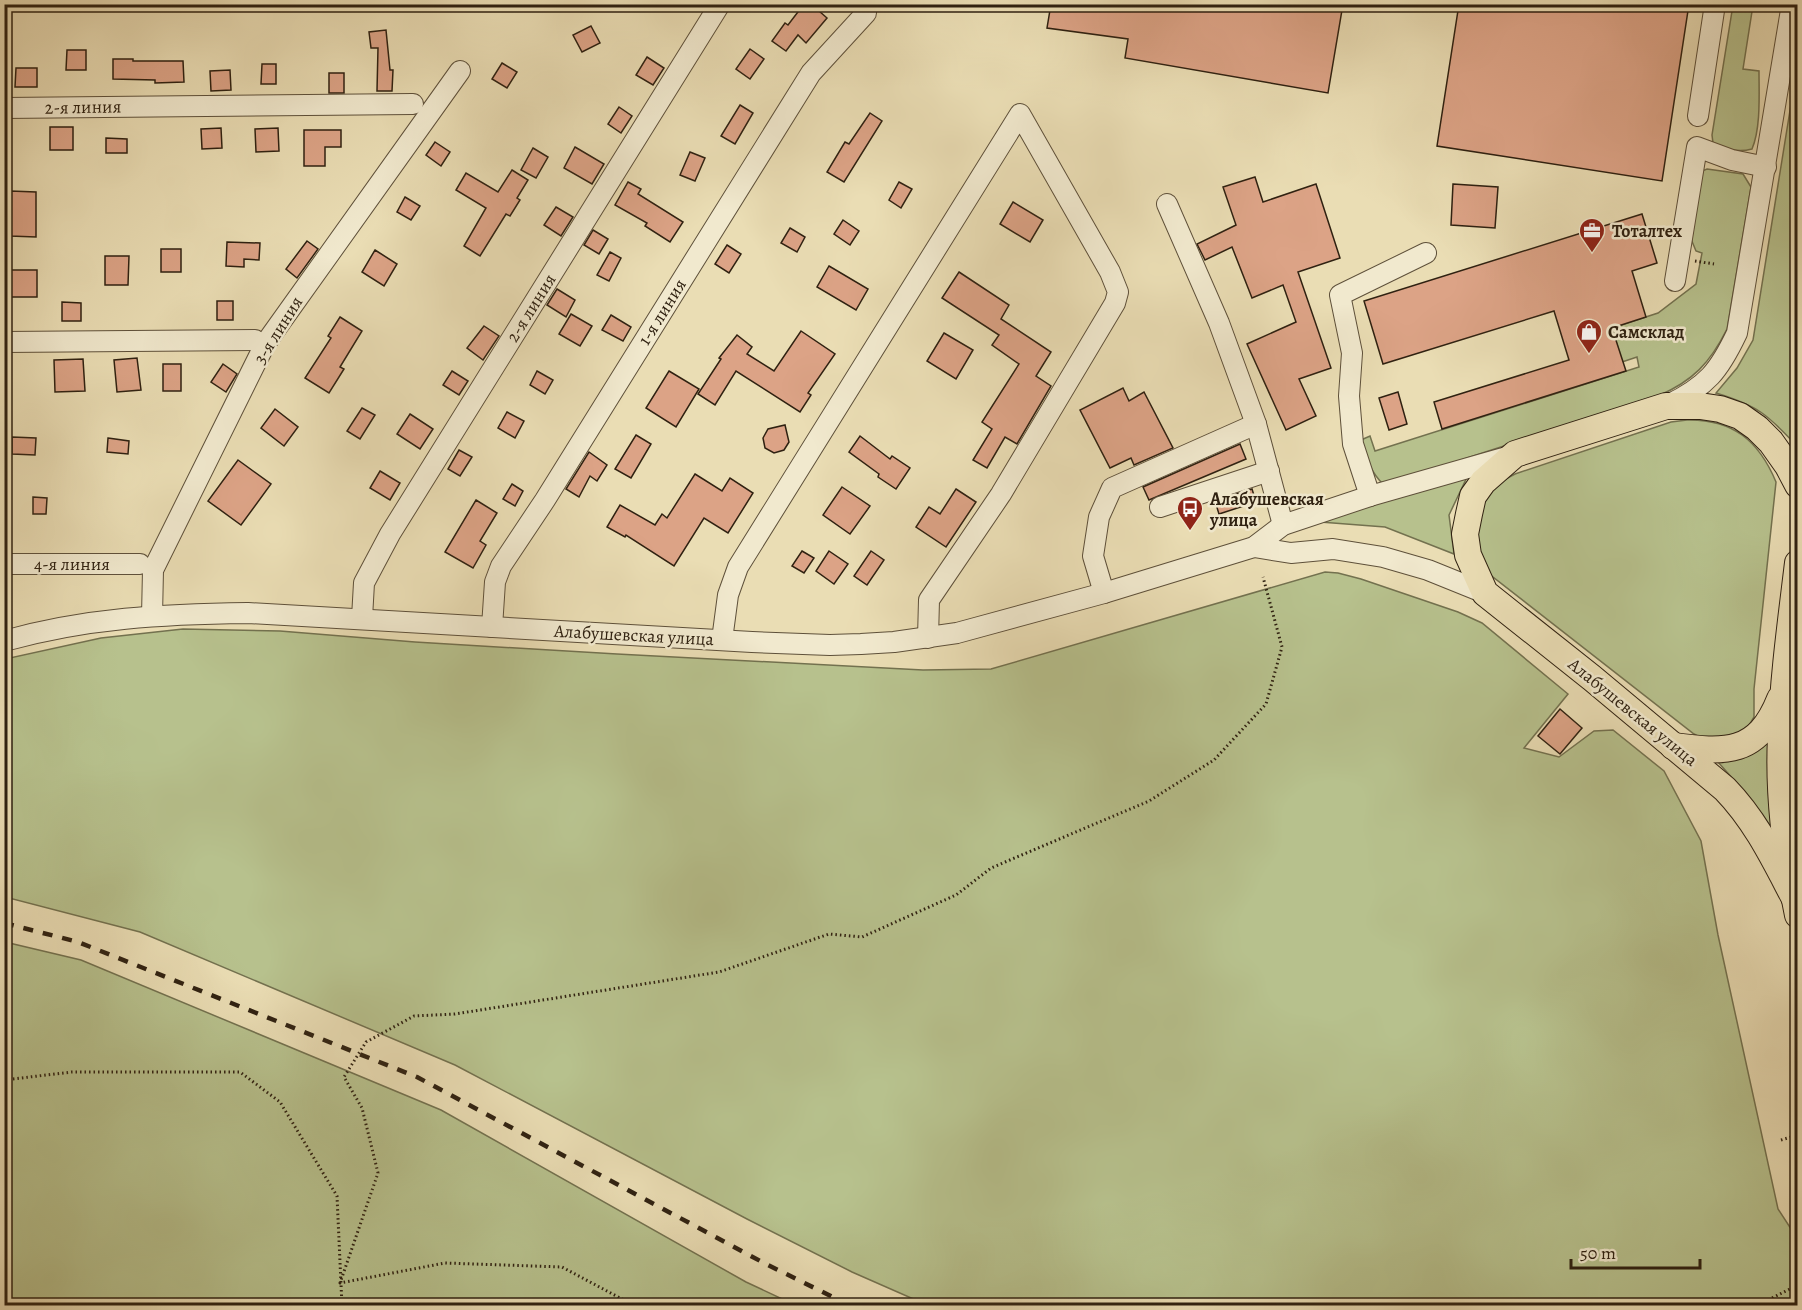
<svg xmlns="http://www.w3.org/2000/svg" width="1802" height="1310" font-family="Alegreya,serif">
	<style>
		.green { fill: #b7c18d; stroke: #73714f; stroke-width: 1.5 }
		.building { fill: #dca386; stroke: #2f2111; stroke-width: 1.5 }
		.lines { fill: none; stroke-linecap: round; stroke-linejoin: round }
		.minor-casing { stroke: #5e503a; stroke-width: 22 }
		.major-casing { stroke: #2f2111; stroke-width: 28 }
		.path { stroke: #2f2111; stroke-width: 3; stroke-dasharray: 1.5 3; stroke-linecap: butt }
		.minor { stroke: #f1e9ce; stroke-width: 20 }
		.major { stroke: #eaddb4; stroke-width: 26 }
		.rail { stroke: #2f2111; stroke-width: 4.5; stroke-dasharray: 10 10; stroke-linecap: butt }
		.labels { text-anchor: middle; dominant-baseline: central; stroke-width: 5; stroke-linejoin: round; paint-order: stroke }
		.street-label { font-size: 18px; fill: #2f2111; stroke: #f1e9ce }
		.poi-label { font-size: 18px; font-weight: bold; fill: #2f2111; stroke: #f1e9ce; text-anchor: start }
	</style>
	<rect width="100%" height="100%" fill="#eaddb4"/>
	<filter id="stains"><feTurbulence type="fractalNoise" baseFrequency=".00333" numOctaves="4"/><feColorMatrix values="0 0 0 0 .2 0 0 0 0 .09 0 0 0 0 .02 0 0 0 .5 -.17"/></filter>
	<radialGradient id="worn" r=".72"><stop offset=".6" stop-color="#630" stop-opacity="0"/><stop offset="1" stop-color="#630" stop-opacity=".3"/></radialGradient>
	<g class="green">
		<path d="M1733 5H1753L1743 69 1759 71C1759 94 1761 128 1752 149 1737 153 1727 149 1713 143L1712 135Z"/>
		<path d="M1797 67 1798 430 1796 445C1767 414 1758 406 1716 393L1737 368 1753 340Z"/>
		<path d="M1707 169 1743 174 1751 187 1727 329C1710 363 1693 381 1658 396L1384 485C1370 472 1366 457 1361 440L1370 436 1375 451 1639 367 1637 357 1622 362 1612 328 1658 313 1696 284 1702 253 1696 251 1691 239 1702 171Z"/>
		<path d="M1687 420C1733 419 1759 441 1776 482L1754 689V717L1747 729 1733 738 1705 740 1694 734 1484 570 1474 542 1482 500 1500 482 1515 474 1671 422Z"/>
		<polygon points="1469,473 1449,515 1454,554 1385,527 1320,522"/>
		<polygon points="1325,572 1338,573 1361,579 1458,612 1482,623 1568,694 1524,748 1559,757 1594,731 1613,730 1664,771 1701,841 1718,935 1778,1209 1797,1238 1797,1305 927,1305 852,1272 747,1219 455,1065 140,932 5,897 5,659 101,638 183,629 280,631 415,642 617,654 923,670 991,669"/>
		<polygon points="1770,735 1774,836 1749,797 1718,762 1735,759"/>
		<polygon points="5,942 81,960 441,1110 746,1282 795,1305 5,1305"/>
	</g>
	<g class="building">
		<polygon points="804,4 811,4 827,18 806,43 798,35 786,51 772,41 785,23 788,25"/>
		<polygon points="1051,4 1343,4 1328,93 1125,58 1128,39 1047,28"/>
		<polygon points="1459,4 1689,4 1662,181 1437,146"/>
		<polygon points="591,26 600,43 582,52 573,35"/>
		<polygon points="386,30 390,70 393,70 392,91 377,91 378,48 371,48 369,32"/>
		<polygon points="750,49 764,59 750,79 736,69"/>
		<polygon points="67,50 86,50 86,70 66,70"/>
		<polygon points="647,57 664,68 653,85 636,75"/>
		<polygon points="113,59 133,59 133,61 183,61 184,82 155,83 155,80 113,79"/>
		<polygon points="502,63 517,72 507,88 492,79"/>
		<polygon points="262,64 276,64 276,84 261,84"/>
		<polygon points="16,68 37,68 37,87 15,87"/>
		<polygon points="230,70 231,90 211,91 210,71"/>
		<rect x="329" y="73" width="15" height="20"/>
		<polygon points="740,105 753,113 735,144 721,136"/>
		<polygon points="619,107 632,116 621,133 608,124"/>
		<polygon points="870,113 882,121 844,182 827,172 845,142 849,144"/>
		<rect x="50" y="127" width="23" height="23"/>
		<polygon points="221,128 222,148 202,149 201,129"/>
		<polygon points="278,128 279,151 256,152 255,129"/>
		<polygon points="304,130 341,130 341,147 325,147 325,166 304,166"/>
		<polygon points="106,138 127,139 127,153 106,153"/>
		<polygon points="435,142 450,152 441,166 426,155"/>
		<polygon points="575,147 604,164 592,184 564,168"/>
		<polygon points="533,148 548,157 536,178 521,170"/>
		<polygon points="690,152 705,158 695,181 680,175"/>
		<polygon points="512,170 528,180 517,198 520,200 510,216 506,214 480,256 464,246 486,208 456,190 466,173 498,192"/>
		<polygon points="1255,177 1263,202 1316,184 1340,258 1298,272 1331,368 1299,379 1316,416 1286,430 1247,344 1296,322 1283,285 1252,298 1232,247 1205,260 1197,244 1236,225 1223,187"/>
		<polygon points="628,182 641,189 638,194 683,222 670,242 645,226 647,223 615,205"/>
		<polygon points="899,182 912,189 901,208 889,200"/>
		<polygon points="1453,184 1498,187 1495,228 1451,225"/>
		<polygon points="10,191 36,192 36,237 10,236"/>
		<polygon points="405,197 420,206 411,220 397,212"/>
		<polygon points="1013,202 1043,220 1030,242 1000,224"/>
		<polygon points="556,207 573,217 561,236 544,225"/>
		<polygon points="1642,214 1657,263 1632,271 1646,317 1612,328 1626,371 1442,429 1434,402 1569,360 1554,311 1383,364 1364,301"/>
		<polygon points="843,220 859,231 850,245 834,234"/>
		<polygon points="790,228 805,237 797,252 781,243"/>
		<polygon points="593,230 608,239 599,254 584,245"/>
		<polygon points="307,241 318,249 297,278 286,269"/>
		<polygon points="227,242 260,243 259,260 244,259 244,267 226,266"/>
		<polygon points="727,245 741,254 729,273 715,264"/>
		<rect x="161" y="249" width="20" height="23"/>
		<polygon points="375,250 397,264 384,286 362,272"/>
		<polygon points="610,252 621,258 609,281 597,275"/>
		<polygon points="105,256 129,256 128,285 105,285"/>
		<polygon points="829,266 868,289 856,310 817,287"/>
		<rect x="8" y="270" width="29" height="27"/>
		<polygon points="959,272 1009,305 1001,319 1051,352 1036,376 1051,386 1017,444 1005,437 987,468 973,460 992,429 982,422 1019,364 992,345 999,335 942,298"/>
		<polygon points="557,289 575,300 566,317 547,305"/>
		<rect x="217" y="301" width="16" height="19"/>
		<polygon points="62,302 81,303 81,321 62,321"/>
		<polygon points="571,314 592,326 580,346 559,334"/>
		<polygon points="611,315 631,327 623,341 602,330"/>
		<polygon points="340,317 362,331 340,367 344,369 329,393 305,378 331,338 328,336"/>
		<polygon points="484,326 499,336 483,360 467,348"/>
		<polygon points="801,331 835,354 808,393 811,395 800,412 736,371 715,405 698,394 721,359 719,358 737,335 752,347 747,354 774,371"/>
		<polygon points="944,333 973,350 956,379 927,361"/>
		<polygon points="137,358 141,390 117,392 114,360"/>
		<polygon points="83,359 85,391 55,392 54,360"/>
		<rect x="163" y="364" width="18" height="27"/>
		<polygon points="223,364 237,374 226,392 211,382"/>
		<polygon points="452,371 468,381 459,395 443,385"/>
		<polygon points="537,371 553,380 545,394 530,385"/>
		<polygon points="669,371 699,389 676,427 646,408"/>
		<polygon points="1123,388 1129,401 1144,392 1173,448 1134,465 1131,458 1110,468 1080,410"/>
		<polygon points="1398,392 1407,424 1389,430 1379,398"/>
		<polygon points="362,408 375,415 360,439 347,431"/>
		<polygon points="275,409 298,427 284,446 261,428"/>
		<polygon points="507,412 524,421 515,438 498,428"/>
		<polygon points="410,414 433,429 420,449 397,434"/>
		<polygon points="785,425 789,442 784,450 774,453 765,448 763,438 768,429"/>
		<polygon points="636,435 651,444 631,478 615,469"/>
		<polygon points="860,436 890,459 892,456 910,468 896,489 878,477 879,474 849,452"/>
		<polygon points="12,437 36,438 35,455 12,454"/>
		<polygon points="108,438 129,441 128,454 107,452"/>
		<polygon points="1240,444 1246,459 1149,500 1143,487"/>
		<polygon points="459,450 472,457 460,476 448,469"/>
		<polygon points="589,452 607,465 597,481 590,476 579,497 566,489"/>
		<polygon points="238,460 271,484 241,525 208,501"/>
		<polygon points="380,471 400,483 390,500 370,488"/>
		<polygon points="695,474 722,491 730,478 753,493 728,533 704,518 674,566 626,535 625,537 607,527 620,505 655,525 662,514 667,518"/>
		<polygon points="512,484 523,491 515,506 503,499"/>
		<polygon points="842,487 870,506 850,534 823,515"/>
		<polygon points="956,489 976,502 946,547 916,527 929,507 940,514"/>
		<polygon points="1252,489 1256,502 1219,514 1215,501"/>
		<polygon points="33,497 47,498 46,514 33,514"/>
		<polygon points="476,500 497,513 480,541 486,545 473,568 445,552"/>
		<polygon points="802,551 814,558 804,573 792,566"/>
		<polygon points="829,551 848,564 834,584 816,571"/>
		<polygon points="871,551 884,560 867,585 854,576"/>
		<polygon points="1560,709 1582,728 1560,754 1538,736"/>
	</g>
	<g class="lines">
		<defs>
			<g id="minor">
				<polyline points="4,108 413,104"/>
				<polyline points="1698,116 1715,4"/>
				<polyline points="1167,204 1219,323 1256,424 1283,525"/>
				<polyline points="1675,281 1697,147 1732,160 1766,167"/>
				<polyline points="4,342 255,340"/>
				<path d="M1668 405C1707 386 1719 371 1737 333L1792 4"/>
				<polyline points="1370,496 1353,444 1349,396 1352,353 1340,295 1426,253"/>
				<polyline points="1160,507 1269,471"/>
				<polyline points="1254,547 1291,553 1333,549 1383,557 1428,570 1485,593"/>
				<polyline points="4,564 140,564"/>
				<polyline points="1104,593 1093,556 1099,517 1112,488 1256,424"/>
				<polyline points="152,616 153,570 265,344 460,71"/>
				<polyline points="362,618 364,583 390,534 720,4"/>
				<polyline points="492,627 495,582 501,566 545,500 811,73 866,13"/>
				<polyline points="722,640 728,595 738,567 1020,114 1110,272 1118,292 1115,303 1001,494 929,600 928,638"/>
				<path d="M4 641C86 618 164 614 248 613L752 642 830 645 861 644 894 642 957 633 1104 593 1254 547 1283 525 1370 496 1510 456"/>
			</g>
			<g id="major">
				<path d="M1798 563C1791 621 1783 679 1781 737 1778 796 1786 857 1798 915"/>
				<path d="M1673 746C1725 753 1758 755 1780 699"/>
				<path d="M1794 897C1774 859 1756 821 1725 789L1592 678 1485 593 1468 555 1465 534 1469 514 1473 496 1483 482 1515 454 1666 406H1700L1720 409 1740 416 1757 428 1771 442 1788 466 1798 485"/>
			</g>
		</defs>
		<use href="#minor" class="minor-casing"/>
		<use href="#major" class="major-casing"/>
		<g class="path">
			<polyline points="1695,261 1714,264"/>
			<polyline points="4,1080 72,1072 240,1072 280,1102 337,1196 342,1306"/>
			<polyline points="1781,1140 1798,1135"/>
			<polyline points="635,1306 562,1267 445,1263 340,1283 378,1173 362,1108 344,1077 366,1042 414,1016 455,1014 719,972 829,934 862,937 956,895 991,868 1149,801 1214,760 1266,704 1282,647 1263,577"/>
			<polyline points="1756,1306 1798,1285"/>
		</g>
		<use href="#minor" class="minor"/>
		<use href="#major" class="major"/>
		<polyline class="rail" points="4,923 78,942 417,1077 764,1263 851,1306"/>
	</g>
	<defs>
		<symbol id="office-pin" viewBox="-11 -11 22 30"><path d="M0 17L-7.5 6A9.5 9.5 0 1 1 7.5 6Z" fill="#8f2418" stroke="#f1e9ce"/><path d="M-6-3h4V-5.5h4V-3h4V5H-6ZM-1-4.5V-3h2v-1.5ZM-6 0V1H6V0Z" fill="#fff"/></symbol>
		<symbol id="shop-pin" viewBox="-11 -11 22 30"><path d="M0 17L-7.5 6A9.5 9.5 0 1 1 7.5 6Z" fill="#8f2418" stroke="#f1e9ce"/><path d="M-5-2.5h2.3a2.7 3.5 0 0 1 5.4 0H5L5.5 6h-11ZM-1.5-2.5h3a1.5 2.3 0 0 0-3 0Z" fill="#fff"/></symbol>
		<symbol id="bus-pin" viewBox="-11 -11 22 30"><path d="M0 17L-7.5 6A9.5 9.5 0 1 1 7.5 6Z" fill="#8f2418" stroke="#f1e9ce"/><path d="M-5-6H5V4H4V6H2V4H-2V6H-4V4H-5ZM-3.5-4V0h7V-4ZM-3.5 1.2v1.5H-2V1.2ZM2 1.2v1.5H3.5V1.2Z" fill="#fff"/></symbol>
	</defs>
	<g fill-rule="evenodd">
		<use href="#office-pin" x="1577" y="216" width="30" height="40"/>
		<use href="#shop-pin" x="1574" y="317" width="30" height="40"/>
		<use href="#bus-pin" x="1175" y="494" width="30" height="40"/>
	</g>
	<g class="labels">
		<g class="street-label">
			<text transform="translate(83 107) rotate(-1)">2-я линия</text>
			<text transform="translate(531 308) rotate(-58)">2-я линия</text>
			<text transform="translate(662 312) rotate(-58)">1-я линия</text>
			<text transform="translate(278 330) rotate(-58)">3-я линия</text>
			<text x="72" y="564">4-я линия</text>
			<text transform="translate(634 635) rotate(3)">Алабушевская улица</text>
			<text transform="translate(1633 712) rotate(39)">Алабушевская улица</text>
		</g>
		<g class="poi-label">
			<text x="1612" y="231">Тоталтех</text>
			<text x="1608" y="332">Самсклад</text>
			<text x="1210" y="499">Алабушевская<tspan x="1210" dy="21">улица</tspan></text>
		</g>
	</g>
	<rect width="1802" height="1310" fill="none" stroke="#eaddb4" stroke-width="24"/>
	<rect x="6" y="6" width="1790" height="1298" fill="none" stroke="#2f2111" stroke-width="3"/>
	<rect x="12" y="12" width="1778" height="1286" fill="none" stroke="#2f2111" stroke-width="1.5"/>
	<path d="M1571 1259v9h129v-9" fill="none" stroke="#2f2111" stroke-width="3"/>
	<text x="1580" y="1259" font-size="18" fill="#2f2111" stroke="#f1e9ce" stroke-width="4.5" paint-order="stroke">50 m</text>
	<rect width="100%" height="100%" filter="url(#stains)"/>
	<rect width="100%" height="100%" fill="url(#worn)"/>
</svg>
